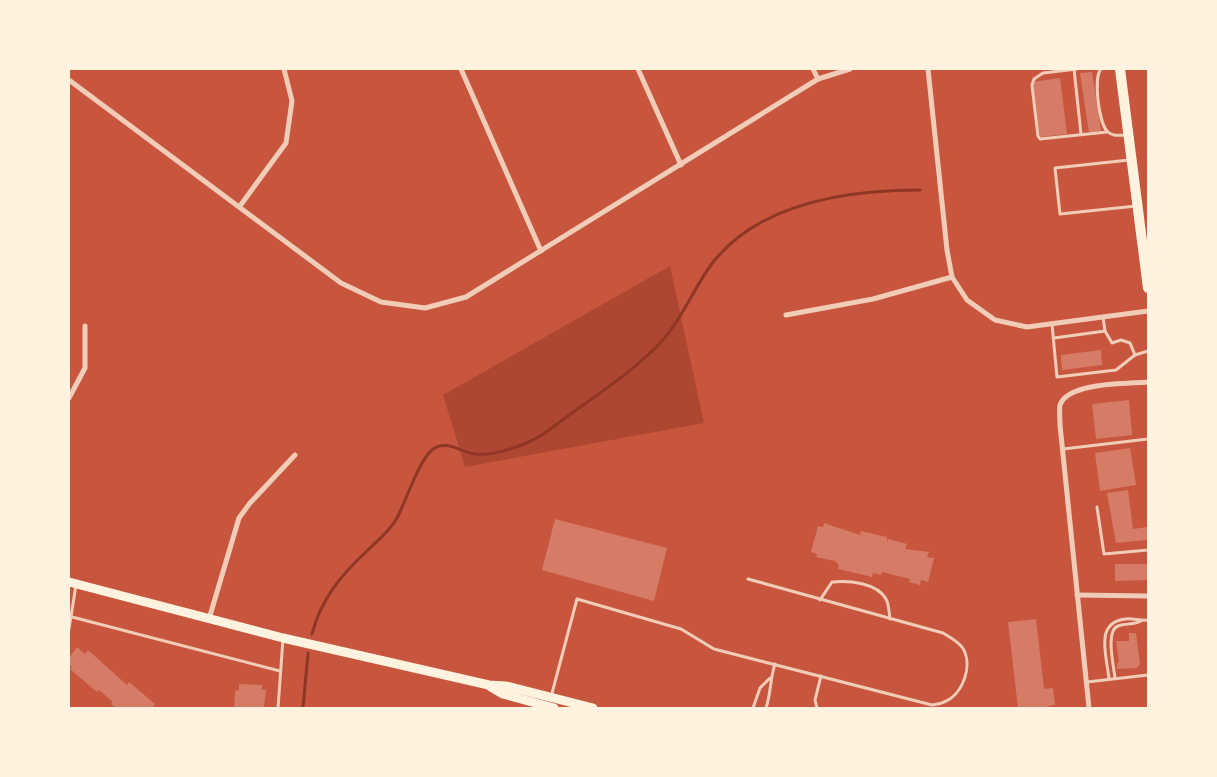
<svg xmlns="http://www.w3.org/2000/svg" width="1217" height="777" font-family="Karla,sans-serif">
	<style>
		.green { fill: #ae4732 }
		.lines { fill: none; stroke-linecap: round; stroke-linejoin: round }
		.stream { stroke: #8f3625; stroke-width: 3 }
		.building { fill: #d67c66 }
		.service { stroke: #f1ccb7; stroke-width: 3 }
		.minor { stroke: #f1ccb7; stroke-width: 5 }
		.secondary { stroke: #fff3e0; stroke-width: 9 }
		.primary { stroke: #fff3e0; stroke-width: 10 }
	</style>
	<rect width="100%" height="100%" fill="#c8553d"/>
	<polygon class="green" points="670,266 704,423 465,467 443,395"/>
	<g class="lines">
		<g class="stream">
			<path d="M312 634C321 599 341 575 367 551 378 540 390 531 397 518 406 501 419 460 433 449 447 439 462 453 476 454 498 456 532 443 549 430 586 401 630 376 663 340 684 316 695 285 714 261 762 202 849 190 920 190"/>
			<polyline points="303,708 308,653"/>
		</g>
	</g>
	<g class="building">
		<polygon points="1092,72 1101,131 1089,133 1080,73"/>
		<polygon points="1060,78 1067,134 1040,137 1033,82"/>
		<polygon points="1101,350 1102,365 1062,370 1061,355"/>
		<polygon points="1129,400 1132,435 1096,439 1092,404"/>
		<polygon points="1130,448 1136,485 1100,491 1095,453"/>
		<polygon points="1128,490 1133,529 1147,527 1148,540 1116,543 1107,493"/>
		<polygon points="555,519 667,548 654,601 542,570"/>
		<polygon points="824,523 860,535 861,531 887,537 887,543 888,539 907,544 905,549 929,552 927,557 934,558 928,582 921,580 920,585 909,582 910,579 882,572 881,575 873,573 872,577 838,569 839,565 835,561 816,557 817,554 811,552 818,526 823,527"/>
		<polygon points="1115,564 1148,564 1148,580 1115,581"/>
		<polygon points="1036,619 1044,689 1053,688 1055,705 1048,706 1049,708 1018,708 1008,622"/>
		<polygon points="1129,633 1136,633 1140,664 1137,668 1117,669 1117,663 1119,663 1116,641 1129,641"/>
		<polygon points="77,647 85,654 88,650 127,685 129,682 155,704 152,708 116,708 111,704 113,702 99,690 97,692 70,669 72,667 69,665 69,658"/>
		<polygon points="239,684 262,685 262,690 266,690 264,708 234,708 235,691 239,690"/>
	</g>
	<g class="lines">
		<g class="service">
			<polyline points="1074,69 1081,134"/>
			<polyline points="1077,69 1043,73 1034,79 1032,85 1038,136 1040,139 1107,132"/>
			<path d="M1101 69C1093 78 1099 125 1108 132 1113 137 1121 135 1127 135"/>
			<polyline points="1129,160 1055,168 1060,214 1136,206"/>
			<polyline points="1103,317 1105,331"/>
			<polyline points="1052,324 1057,377 1116,370 1135,355"/>
			<polyline points="1054,338 1105,331 1112,343 1121,340 1130,343 1135,355 1148,351"/>
			<polyline points="1063,449 1148,439"/>
			<polyline points="1097,507 1104,554 1148,550"/>
			<path d="M820 600 832 582C849 580 877 583 886 599 889 604 889 613 890 619"/>
			<polyline points="72,617 280,671"/>
			<polyline points="69,629 76,585"/>
			<path d="M1115 678C1114 667 1105 631 1118 626 1126 623 1134 625 1141 621"/>
			<path d="M1109 679C1107 656 1094 623 1125 619 1133 618 1140 621 1148 620"/>
			<polyline points="1087,682 1148,675"/>
			<path d="M551 697 577 599 681 629 714 649 932 705C936 704 941 704 944 702 963 695 974 664 962 647 957 641 950 637 943 633L748 579"/>
			<polyline points="278,708 283,639"/>
			<polyline points="753,708 760,688 770,678"/>
			<path d="M766 708C771 693 770 679 775 664"/>
			<polyline points="817,708 815,700 821,676"/>
		</g>
		<g class="minor">
			<polyline points="461,69 541,251"/>
			<polyline points="638,69 681,165"/>
			<polyline points="813,69 818,79"/>
			<polyline points="928,69 947,250 952,277 967,300 995,320 1027,327 1148,311"/>
			<polyline points="69,80 341,283 381,302 425,308 466,297 818,79 850,69"/>
			<polyline points="240,206 286,143 292,101 284,69"/>
			<polyline points="786,315 873,299 952,277"/>
			<polyline points="69,398 85,368 85,326"/>
			<polyline points="1077,595 1148,596"/>
			<polyline points="209,619 239,518 250,503 295,455"/>
			<path d="M1089 708 1060 425C1060 419 1059 410 1060 405 1068 382 1128 384 1148 382"/>
		</g>
		<g class="secondary">
			<polyline points="69,582 283,638 489,685 506,686 593,708"/>
			<polyline points="491,687 503,694 554,708"/>
		</g>
		<polyline class="primary" points="1120,69 1148,288"/>
	</g>
	<rect width="1217" height="777" fill="none" stroke="#fff3e0" stroke-width="140"/>
</svg>
